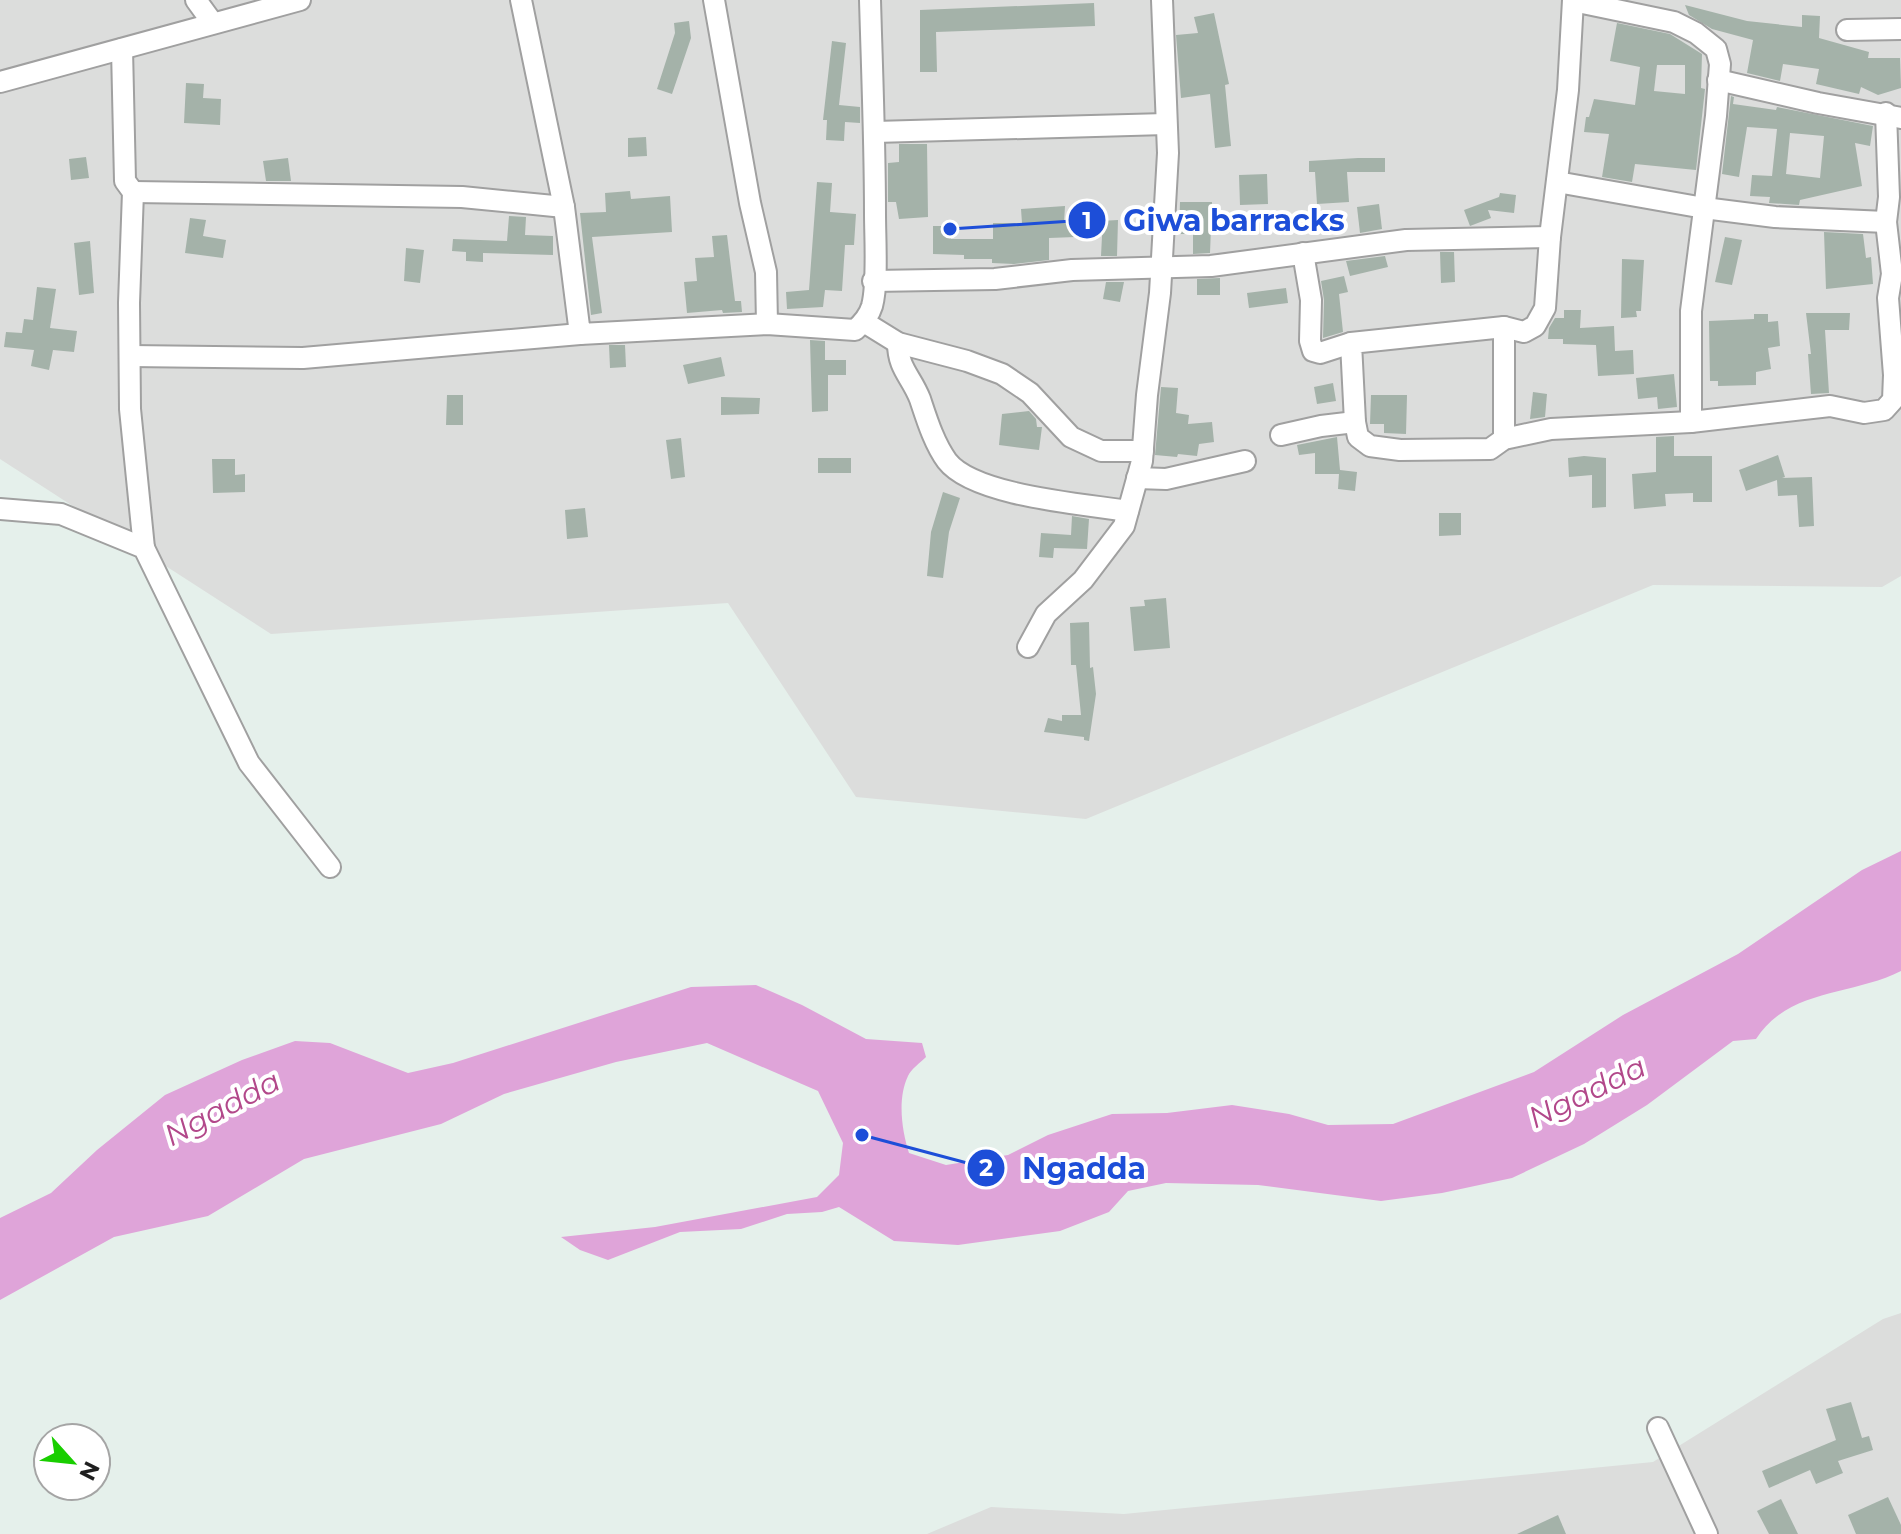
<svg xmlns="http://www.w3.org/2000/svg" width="1901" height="1534" font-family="Montserrat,sans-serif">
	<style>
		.residential { fill: #dcdddc }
		.water { fill: #dfa4d9 }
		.building { fill: #a4b2a9; fill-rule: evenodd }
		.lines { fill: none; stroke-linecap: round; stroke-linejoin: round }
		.street-casing { stroke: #a0a0a0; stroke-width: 24 }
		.street { stroke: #fff; stroke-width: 20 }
		.labels { text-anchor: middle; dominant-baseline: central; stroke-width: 8; stroke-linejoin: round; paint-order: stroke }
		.water-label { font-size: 30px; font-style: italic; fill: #b2488a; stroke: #fff }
		.leader { fill: none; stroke: #1d4ed8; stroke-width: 3 }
		.callout-dot { fill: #1d4ed8; stroke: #fff; stroke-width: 3 }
		.mark-label { font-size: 24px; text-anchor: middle; font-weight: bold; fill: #fff }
		.callout-label { font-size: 30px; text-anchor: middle; font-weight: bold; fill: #1d4ed8; stroke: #fff; stroke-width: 8; stroke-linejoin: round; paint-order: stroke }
	</style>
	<rect width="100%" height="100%" fill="#e5f0eb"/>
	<g class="residential">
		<polygon points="0,0 1901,0 1901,576 1882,587 1653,585 1086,819 856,797 728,603 271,634 0,459"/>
		<polygon points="1901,1313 1901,1534 927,1534 991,1507 1124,1514 1653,1462 1883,1319"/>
	</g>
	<path class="water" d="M1901 851V971C1852 996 1789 988 1756 1039L1733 1041 1647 1105 1584 1144 1512 1178 1442 1193 1381 1201 1258 1185 1166 1183 1128 1191 1109 1212 1060 1231 958 1245 894 1241 839 1207 822 1212 787 1214 741 1229 680 1232 608 1260 580 1250 561 1237 655 1227 817 1197 839 1175 843 1143 818 1091 707 1043 616 1062 504 1094 441 1124 304 1159 208 1216 114 1237 0 1300V1218L51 1193 97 1150 165 1095 242 1060 295 1041 330 1043 408 1073 453 1063 691 987 756 985 802 1005 866 1039 922 1043 926 1057C920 1063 911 1069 908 1076 897 1099 902 1131 909 1153L946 1165 1008 1155 1048 1135 1112 1114 1167 1113 1232 1105 1289 1114 1328 1125 1393 1124 1534 1072 1623 1015 1738 954 1862 870Z"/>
	<g class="building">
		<polygon points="1094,3 1095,26 936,32 937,72 920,72 920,10"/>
		<polygon points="1685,5 1747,21 1802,27 1802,15 1820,16 1819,38 1869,52 1868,58 1900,58 1901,88 1878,95 1861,87 1859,94 1816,84 1819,69 1783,64 1780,81 1747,73 1753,40 1712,29 1689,15"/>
		<polygon points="1214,13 1229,84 1225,85 1231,146 1215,148 1210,94 1181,98 1176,35 1198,33 1194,17"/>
		<polygon points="689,21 691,38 672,94 657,89 675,33 674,23"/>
		<path d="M1617 23 1670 34 1702 54 1701 88 1705 89 1696 170 1635 164 1632 182 1602 177 1609 134 1584 132 1586 117H1589L1594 99 1635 105 1640 67 1610 61ZM1657 65H1685V94L1654 91Z"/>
		<polygon points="832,41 846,43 839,105 860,107 860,123 845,122 844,141 826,140 827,120 823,120"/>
		<polygon points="186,83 204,84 203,98 221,99 220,125 184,123"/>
		<path d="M1731 96 1734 97 1733 104 1776 110 1777 107 1873 126 1870 146 1855 143 1862 186 1800 200 1799 205 1769 203 1770 197 1750 196 1752 175 1772 176 1777 129 1747 127 1739 177 1722 174ZM1790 133 1824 136 1820 178 1786 174Z"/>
		<polygon points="646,137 647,156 628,157 628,138"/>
		<polygon points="899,144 927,144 928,217 899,219 896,202 888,202 888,163 899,162"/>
		<polygon points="86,157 89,178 71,180 69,159"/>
		<polygon points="288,158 291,181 266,181 263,161"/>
		<polygon points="1358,158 1385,158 1385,172 1347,172 1349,202 1317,204 1315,172 1309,172 1309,161"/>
		<polygon points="1267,174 1268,204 1240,205 1239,175"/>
		<polygon points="817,182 832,183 830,212 856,214 854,245 845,245 842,291 825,290 823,307 787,309 786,292 809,290"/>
		<polygon points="630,191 631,199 670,196 672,232 592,237 602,313 591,315 580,213 606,212 605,193"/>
		<polygon points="1500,193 1516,195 1514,213 1488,210 1491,218 1470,226 1464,210 1499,197"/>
		<polygon points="1180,202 1212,202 1210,253 1193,254 1193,234 1179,234"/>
		<polygon points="1379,204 1382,229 1360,233 1357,207"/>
		<polygon points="1065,206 1064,223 1118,220 1117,256 1101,256 1102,236 1049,238 1049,260 1014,264 992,263 992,259 964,259 964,255 933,254 933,226 951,226 951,239 993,239 993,223 1022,223 1021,209"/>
		<polygon points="509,216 526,217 525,235 553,236 553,255 483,253 483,262 466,261 466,252 452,251 453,239 507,241"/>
		<polygon points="190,218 206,220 203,236 226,240 223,258 185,253"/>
		<polygon points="1824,232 1863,234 1866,258 1871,257 1873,284 1826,289"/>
		<polygon points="727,235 735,301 741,301 742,312 723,313 722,310 687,313 684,282 697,281 695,258 714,257 712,236"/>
		<polygon points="1725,237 1742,240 1732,285 1715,282"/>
		<polygon points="90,241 94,293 79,295 74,243"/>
		<polygon points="406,248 424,250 420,283 404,281"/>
		<polygon points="1440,252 1454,252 1455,282 1441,283"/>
		<polygon points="1385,256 1388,267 1350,276 1346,261"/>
		<polygon points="1622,259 1644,260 1641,311 1636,311 1637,317 1621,318"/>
		<polygon points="1344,276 1348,292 1339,294 1343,332 1323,338 1324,300 1321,281"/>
		<polygon points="1220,278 1220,295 1197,295 1197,279"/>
		<polygon points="1106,282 1124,282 1120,302 1103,299"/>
		<polygon points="37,287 56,289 50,328 77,331 74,352 53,350 49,370 31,366 34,350 4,347 6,332 22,333 24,319 33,320"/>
		<polygon points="1286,288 1288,303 1249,308 1247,293"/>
		<polygon points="1564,310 1581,310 1580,328 1614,326 1615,351 1633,350 1634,374 1598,376 1596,345 1563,344 1563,339 1548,339 1549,328 1555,318 1564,318"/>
		<polygon points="1806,313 1850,313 1849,330 1825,330 1829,393 1811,394 1808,354 1811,354"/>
		<polygon points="1754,314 1768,314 1768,322 1778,321 1780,346 1768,348 1771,369 1756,372 1756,385 1718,386 1718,381 1710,381 1709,321 1754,319"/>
		<polygon points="810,340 825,341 825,360 846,360 846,375 828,375 828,411 812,412"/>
		<polygon points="609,345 625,345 626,367 610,368"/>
		<polygon points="721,357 725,376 688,384 683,365"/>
		<polygon points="1674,374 1677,407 1658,409 1657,397 1638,399 1636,378"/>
		<polygon points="1333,383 1336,401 1317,404 1314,387"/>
		<polygon points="1161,387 1178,388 1176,413 1189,415 1188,424 1212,422 1214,442 1199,444 1197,456 1178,454 1177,457 1155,455"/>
		<polygon points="1533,392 1547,394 1545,417 1530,419"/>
		<polygon points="447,395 463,395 463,425 446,425"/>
		<polygon points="1371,395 1407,395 1406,434 1384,433 1384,424 1370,424"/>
		<polygon points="721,397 760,398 759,414 721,415"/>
		<polygon points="1029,411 1036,419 1037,427 1042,427 1039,450 999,445 1002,414"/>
		<polygon points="1674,436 1674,456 1712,456 1712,502 1693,502 1693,493 1665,494 1666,506 1634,509 1632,474 1656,472 1656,437"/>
		<polygon points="1337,437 1340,470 1357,472 1355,491 1338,489 1339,474 1315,474 1315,453 1299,455 1297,445"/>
		<polygon points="681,438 685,477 671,479 666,440"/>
		<polygon points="1778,455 1785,477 1782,478 1812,477 1814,526 1799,527 1797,495 1778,496 1777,480 1746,491 1739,470"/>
		<polygon points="1584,456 1606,458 1606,507 1592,508 1592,475 1569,477 1568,458"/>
		<rect x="818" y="458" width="33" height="15"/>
		<polygon points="212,459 235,459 235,475 245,474 245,492 213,493"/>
		<polygon points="943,492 960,498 949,532 943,578 927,576 931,532"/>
		<polygon points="585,508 588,537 567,539 565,510"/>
		<polygon points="1439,513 1461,513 1461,535 1439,536"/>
		<polygon points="1072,516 1089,519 1087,549 1054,548 1053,558 1039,557 1041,533 1071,535"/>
		<polygon points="1166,598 1170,648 1134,651 1130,607 1145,606 1144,600"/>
		<polygon points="1089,622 1090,668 1093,667 1096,694 1089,741 1084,740 1084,737 1044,732 1048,718 1062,721 1062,715 1081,715 1076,665 1071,665 1070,623"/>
		<polygon points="1851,1402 1862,1438 1869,1436 1873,1450 1838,1461 1843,1473 1816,1484 1810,1470 1769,1488 1762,1471 1836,1440 1826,1409"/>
		<polygon points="1888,1497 1901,1525 1901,1534 1856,1534 1848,1515"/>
		<polygon points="1781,1499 1798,1534 1769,1534 1757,1511"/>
		<polygon points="1558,1515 1566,1534 1517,1534"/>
	</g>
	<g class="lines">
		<defs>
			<g id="street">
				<polyline points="196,0 212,22"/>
				<path d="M521 0 564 207 580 334 767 324 855 330C863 323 869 316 872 306 878 284 875 238 875 214 875 143 872 71 870 0"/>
				<polyline points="714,0 750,203 766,272 767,324"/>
				<polyline points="1573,0 1568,90 1550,237 1545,308 1535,326 1524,332 1504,327 1351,343 1355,422 1358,437 1370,446 1400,450 1490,449 1504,439 1551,429 1691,422 1830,406 1864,413 1884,410 1893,400 1894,375 1888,298 1892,274 1886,222 1889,197 1886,113"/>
				<polyline points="1573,1 1674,22 1696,33 1716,49 1720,64 1716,116 1691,311 1691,422"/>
				<polyline points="1847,30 1901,29"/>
				<polyline points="122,49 125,181 133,192 129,303 130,409 144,548"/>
				<polyline points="1718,80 1818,103 1901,118"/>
				<polyline points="0,82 300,0"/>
				<polyline points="875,132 1166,124"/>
				<polyline points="1557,182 1704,208 1775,217 1886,222"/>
				<polyline points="133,192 462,197 564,207"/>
				<polyline points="1303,253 1311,300 1310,341 1313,351 1320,353 1351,343"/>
				<polyline points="873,281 995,279 1072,270 1211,266 1406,240 1550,237"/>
				<polyline points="864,322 898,343 967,361 1002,374 1030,393 1071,437 1101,451 1143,451"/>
				<path d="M898 343C898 369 911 376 920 399 927 420 934 443 947 461 974 496 1084 504 1128 511"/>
				<polyline points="130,356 303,358 580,334"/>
				<polyline points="1281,435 1321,426 1355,422"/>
				<polyline points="1504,439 1504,327"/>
				<polyline points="1137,478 1166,479 1245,461"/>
				<polyline points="0,509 61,514 144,548 249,763 330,867"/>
				<polyline points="1028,647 1046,614 1083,580 1124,526 1142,461 1147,395 1160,293 1168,153 1162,0"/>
				<polyline points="1658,1428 1707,1534"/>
			</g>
		</defs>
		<use href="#street" class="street-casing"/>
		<use href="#street" class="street"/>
	</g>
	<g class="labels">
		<g class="water-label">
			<text transform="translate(1587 1092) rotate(-26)">Ngadda</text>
			<text transform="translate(222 1108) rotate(-28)">Ngadda</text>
		</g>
	</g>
	<path class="leader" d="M950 229L1087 220M862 1135L986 1168"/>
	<g class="callout-dot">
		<circle cx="950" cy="229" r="8"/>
		<circle cx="862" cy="1135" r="8"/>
		<circle cx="1087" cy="220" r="20"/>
		<circle cx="986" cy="1168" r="20"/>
	</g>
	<g class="mark-label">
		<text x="1087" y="229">1</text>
		<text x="986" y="1176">2</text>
	</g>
	<g class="callout-label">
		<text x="1234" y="231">Giwa barracks</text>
		<text x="1084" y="1179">Ngadda</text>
	</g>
	<g transform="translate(72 1462) rotate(117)"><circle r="38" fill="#ffffff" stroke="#a5a5a5" stroke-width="2"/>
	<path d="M0-6L14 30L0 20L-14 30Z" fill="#19ce00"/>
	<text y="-12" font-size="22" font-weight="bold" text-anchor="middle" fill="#1f1f1f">N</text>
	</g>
</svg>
